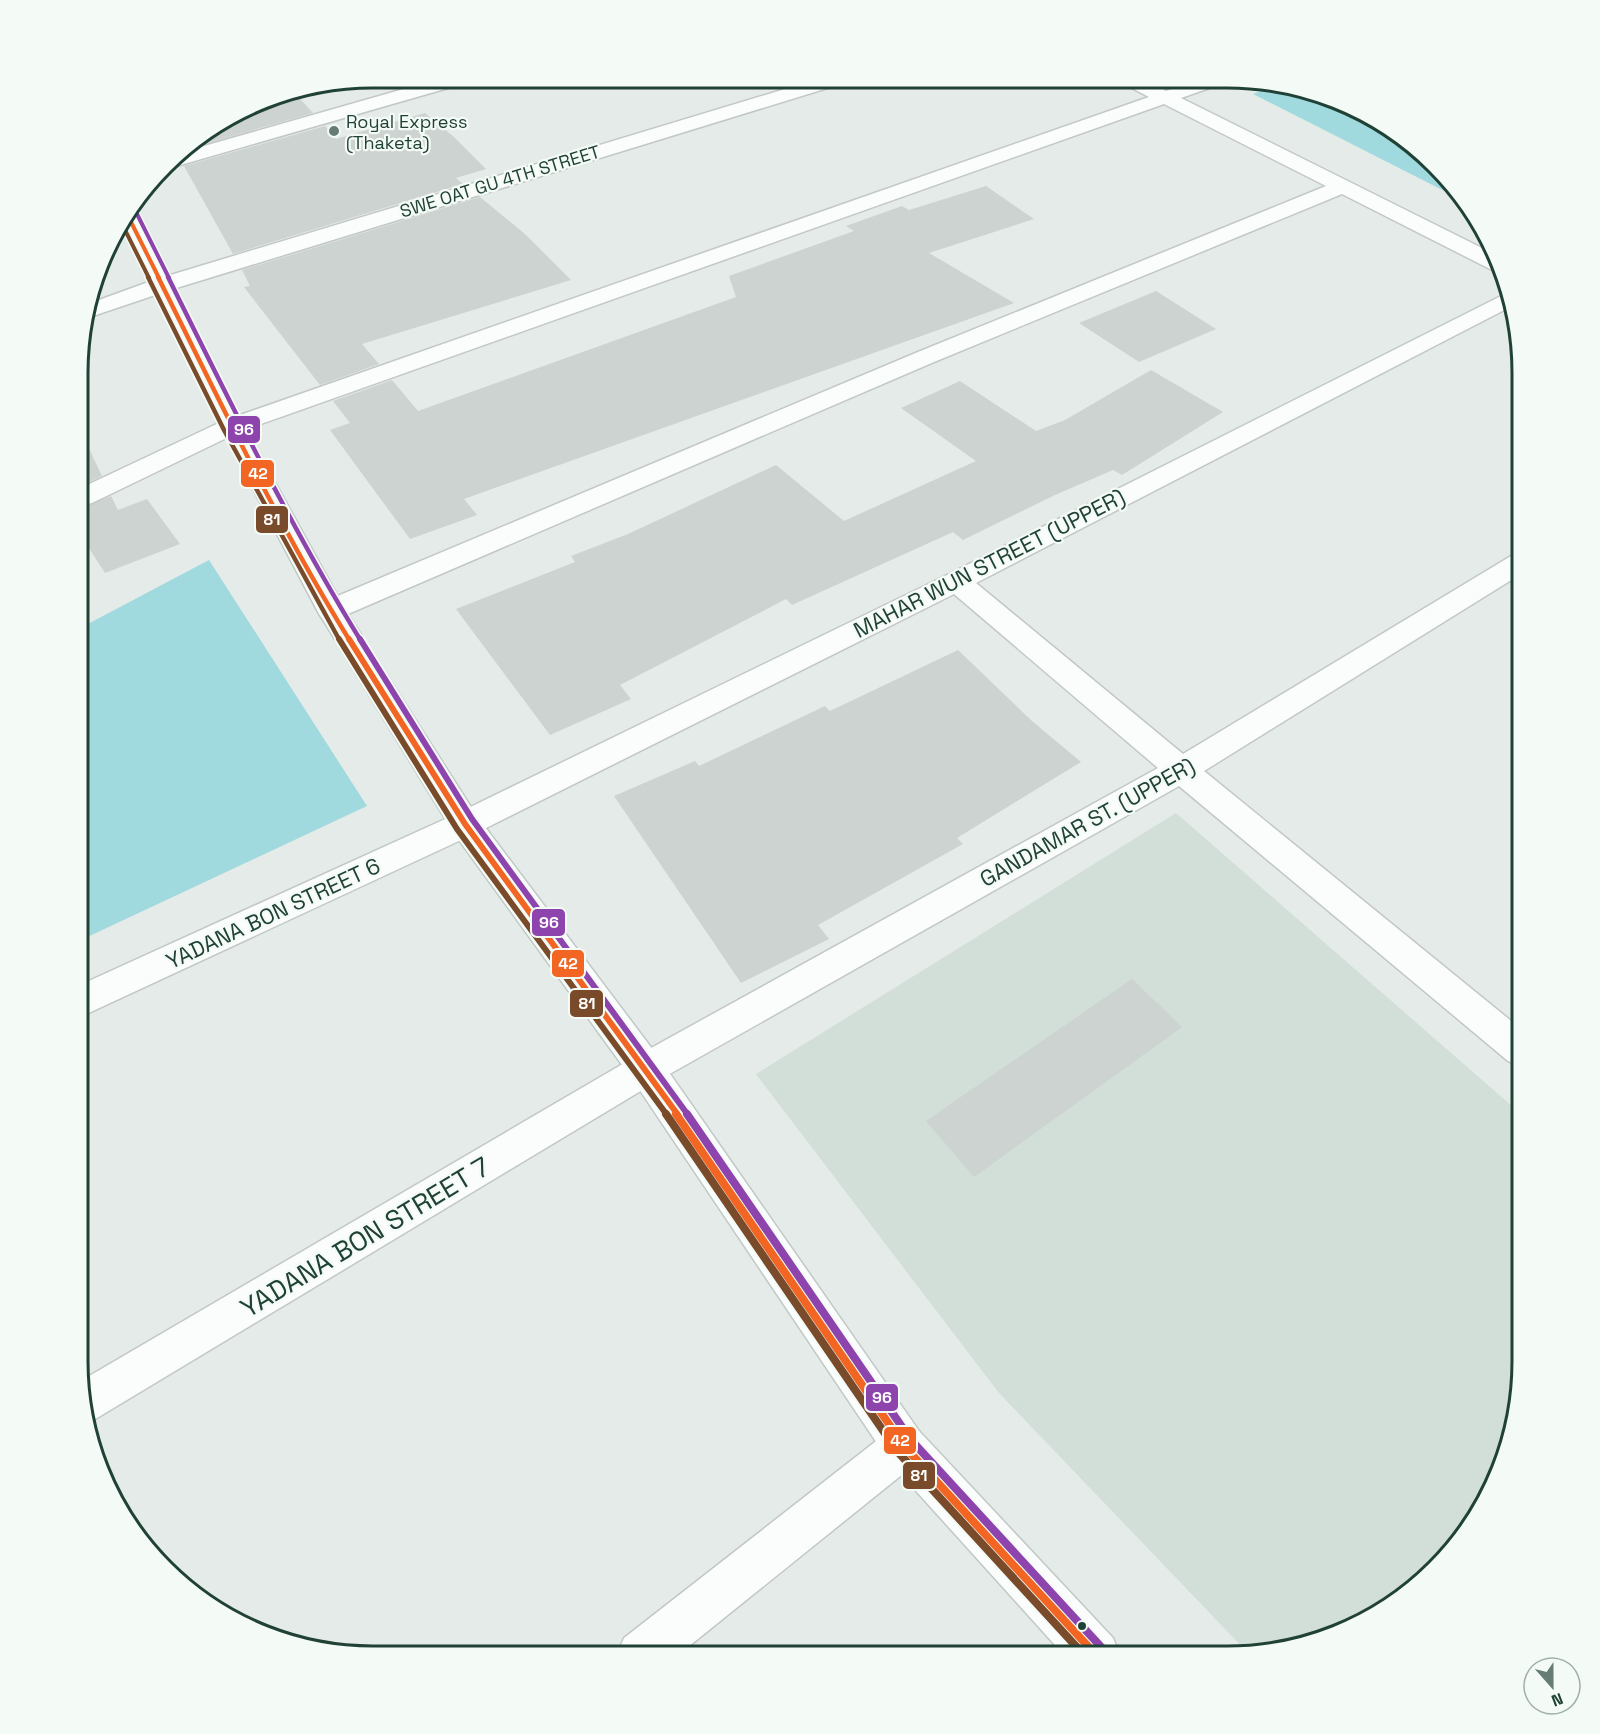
<svg xmlns="http://www.w3.org/2000/svg" width="1600" height="1734" font-family="'Space Grotesk',sans-serif">
	<style>
		.built { fill: #d2ded8 }
		.water { fill: #a1dade }
		.building { fill: #ccd3d0 }
		.lines { fill: none; stroke-linecap: round; stroke-linejoin: round }
		.minor-casing { stroke: #c2c8c5; stroke-width: 3 }
		.secondary-casing { stroke: #c0c9c5; stroke-width: 3 }
		.minor { fill: #fbfcfc; fill-rule: evenodd }
		.secondary { fill: #fbfcfc; fill-rule: evenodd }
		.bus-1-far3-casing { stroke: #f4faf6; stroke-width: 7 }
		.bus-1-far2-casing { stroke: #f4faf6; stroke-width: 8 }
		.bus-1-far1-casing { stroke: #f4faf6; stroke-width: 10 }
		.bus-1-casing { stroke: #f4faf6; stroke-width: 12 }
		.bus-2-far3-casing { stroke: #f4faf6; stroke-width: 7 }
		.bus-2-far2-casing { stroke: #f4faf6; stroke-width: 8 }
		.bus-2-far1-casing { stroke: #f4faf6; stroke-width: 10 }
		.bus-2-casing { stroke: #f4faf6; stroke-width: 12 }
		.bus-3-far3-casing { stroke: #f4faf6; stroke-width: 7 }
		.bus-3-far2-casing { stroke: #f4faf6; stroke-width: 8 }
		.bus-3-far1-casing { stroke: #f4faf6; stroke-width: 10 }
		.bus-3-casing { stroke: #f4faf6; stroke-width: 12 }
		.bus-1-far3 { stroke: #f26522; stroke-width: 4 }
		.bus-1-far2 { stroke: #f26522; stroke-width: 4.5 }
		.bus-1-far1 { stroke: #f26522; stroke-width: 6 }
		.bus-1 { stroke: #f26522; stroke-width: 8 }
		.bus-2-far3 { stroke: #7a4b2a; stroke-width: 4 }
		.bus-2-far2 { stroke: #7a4b2a; stroke-width: 4.5 }
		.bus-2-far1 { stroke: #7a4b2a; stroke-width: 6 }
		.bus-2 { stroke: #7a4b2a; stroke-width: 8 }
		.bus-3-far3 { stroke: #8e44ad; stroke-width: 4 }
		.bus-3-far2 { stroke: #8e44ad; stroke-width: 4.5 }
		.bus-3-far1 { stroke: #8e44ad; stroke-width: 6 }
		.bus-3 { stroke: #8e44ad; stroke-width: 8 }
		.poi-dot { fill: #657d74; stroke: #f4faf6; stroke-width: 2 }
		.bus-dot { fill: #204236; stroke: #f4faf6; stroke-width: 2 }
		.labels { text-anchor: middle; dominant-baseline: central; stroke-width: 4.5; stroke-linejoin: round; paint-order: stroke }
		.far-poi-label { font-size: 18px; fill: #204236; stroke: #f4faf6; text-anchor: start }
		.far-street-label { font-size: 18px; fill: #204236; stroke: #f4faf6 }
		.street-label { font-size: 22px; fill: #204236; stroke: #f4faf6 }
		.near-street-label { font-size: 27px; fill: #204236; stroke: #f4faf6 }
		.rim { fill: none; stroke: #204236; stroke-width: 3 }
		.line-badge { stroke: #f4faf6; stroke-width: 2 }
		.badge-label { font-size: 16px; text-anchor: middle; font-weight: bold; fill: #fff }
	</style>
	<rect width="100%" height="100%" fill="#e5ebe8"/>
	<polygon class="built" points="1176,813 1521,1114 1521,1380 1512,1438 1483,1508 1436,1569 1391,1606 1321,1640 1250,1655 999,1393 756,1074"/>
	<g class="water">
		<polygon points="1281,84 1322,94 1391,128 1464,201 1253,94"/>
		<polygon points="209,560 367,806 81,940 82,627"/>
	</g>
	<g class="building">
		<polygon points="293,91 313,113 179,151 278,94"/>
		<polygon points="425,113 454,137 486,169 456,178 463,184 233,254 184,166 325,126 336,139"/>
		<polygon points="986,186 1034,219 929,253 1014,303 464,499 477,515 410,539 330,430 350,423 333,401 392,380 418,411 736,297 729,276 854,231 846,226 902,206 909,210"/>
		<polygon points="480,197 525,234 571,280 362,344 379,364 320,385 244,287 250,286 242,270"/>
		<polygon points="1156,291 1216,329 1139,362 1079,323"/>
		<polygon points="1151,370 1223,412 1122,475 1113,470 1055,495 963,540 953,532 792,605 786,599 620,685 631,699 550,735 456,609 575,562 571,556 628,534 776,465 844,521 976,461 901,408 960,381 1036,431 1065,420"/>
		<polygon points="83,436 102,476 83,485"/>
		<polygon points="111,496 118,510 147,499 180,544 105,573 83,539 83,507"/>
		<polygon points="958,650 1032,721 1081,762 957,838 963,844 818,925 829,939 741,983 614,796 695,761 699,766 825,706 830,711"/>
		<polygon points="1132,979 1182,1027 974,1177 926,1121"/>
	</g>
	<g class="lines">
		<defs>
			<g id="minor">
				<polygon points="442,78 472,78 469,82 177,166 166,167 176,154"/>
				<polygon points="818,79 847,79 844,83 170,290 84,319 88,304 154,280"/>
				<polygon points="1121,80 1145,80 1166,91 1197,80 1224,80 1221,84 1181,98 1494,254 1503,271 1492,270 1342,194 934,362 341,617 331,620 321,617 317,610 321,603 918,352 1326,186 1164,104 241,431 92,503 83,505 83,487 223,421 1149,97 1124,84"/>
				<polygon points="1509,292 1512,306 976,583 1183,754 1511,556 1521,553 1521,574 1204,771 1521,1029 1521,1066 1508,1061 1179,786 659,1080 87,1424 79,1382 633,1058 1158,768 954,594 476,833 80,1017 80,985 454,815 947,575"/>
				<polygon points="904,1424 919,1431 926,1446 919,1461 678,1655 617,1655 624,1638 889,1431"/>
			</g>
			<polygon id="secondary" points="131,209 137,214 244,426 344,608 476,815 659,1058 919,1431 1113,1638 1120,1655 1064,1655 889,1461 633,1080 454,833 317,610 220,426 120,222"/>
		</defs>
		<use href="#minor" class="minor-casing"/>
		<use href="#secondary" class="secondary-casing"/>
		<use href="#minor" class="minor"/>
		<use href="#secondary" class="secondary"/>
		<defs>
			<polyline id="bus-1-far3" points="127,214 159,278"/>
			<path id="bus-1-far2" d="M158 277C219 399 278 525 350 641"/>
			<polyline id="bus-1-far1" points="349,639 465,824 678,1115"/>
			<polyline id="bus-1" points="676,1114 904,1446 1096,1655"/>
			<polyline id="bus-2-far3" points="121,222 149,278"/>
			<polyline id="bus-2-far2" points="148,277 224,430 340,641"/>
			<polyline id="bus-2-far1" points="339,639 457,829 667,1115"/>
			<polyline id="bus-2" points="666,1114 897,1451 1084,1655"/>
			<polyline id="bus-3-far3" points="135,210 169,278"/>
			<path id="bus-3-far2" d="M168 277C229 400 289 524 361 641"/>
			<polyline id="bus-3-far1" points="360,639 472,819 688,1115"/>
			<polyline id="bus-3" points="687,1114 911,1440 1103,1649"/>
		</defs>
		<use href="#bus-1-far3" class="bus-1-far3-casing"/>
		<use href="#bus-1-far2" class="bus-1-far2-casing"/>
		<use href="#bus-1-far1" class="bus-1-far1-casing"/>
		<use href="#bus-1" class="bus-1-casing"/>
		<use href="#bus-2-far3" class="bus-2-far3-casing"/>
		<use href="#bus-2-far2" class="bus-2-far2-casing"/>
		<use href="#bus-2-far1" class="bus-2-far1-casing"/>
		<use href="#bus-2" class="bus-2-casing"/>
		<use href="#bus-3-far3" class="bus-3-far3-casing"/>
		<use href="#bus-3-far2" class="bus-3-far2-casing"/>
		<use href="#bus-3-far1" class="bus-3-far1-casing"/>
		<use href="#bus-3" class="bus-3-casing"/>
		<use href="#bus-1-far3" class="bus-1-far3"/>
		<use href="#bus-1-far2" class="bus-1-far2"/>
		<use href="#bus-1-far1" class="bus-1-far1"/>
		<use href="#bus-1" class="bus-1"/>
		<use href="#bus-2-far3" class="bus-2-far3"/>
		<use href="#bus-2-far2" class="bus-2-far2"/>
		<use href="#bus-2-far1" class="bus-2-far1"/>
		<use href="#bus-2" class="bus-2"/>
		<use href="#bus-3-far3" class="bus-3-far3"/>
		<use href="#bus-3-far2" class="bus-3-far2"/>
		<use href="#bus-3-far1" class="bus-3-far1"/>
		<use href="#bus-3" class="bus-3"/>
	</g>
	<circle class="poi-dot" cx="334" cy="131" r="6"/>
	<circle class="bus-dot" cx="1082" cy="1626" r="5"/>
	<g class="labels">
		<g class="far-poi-label">
			<text x="346" y="121">Royal Express<tspan x="346" dy="21">(Thaketa)</tspan></text>
		</g>
		<g class="far-street-label">
			<text transform="translate(500 181) rotate(-17)">SWE OAT GU 4TH STREET</text>
		</g>
		<g class="street-label">
			<text transform="translate(989 563) rotate(-27)">MAHAR WUN STREET (UPPER)</text>
			<text transform="translate(1087 822) rotate(-29)">GANDAMAR ST. (UPPER)</text>
			<text transform="translate(273 913) rotate(-25)">YADANA BON STREET 6</text>
		</g>
		<g class="near-street-label">
			<text transform="translate(365 1237) rotate(-31)">YADANA BON STREET 7</text>
		</g>
	</g>
	<path d="M0 0H1600V1734H0ZM373 88H1227A285 285 0 0 1 1512 373V1361A285 285 0 0 1 1227 1646H373A285 285 0 0 1 88 1361V373A285 285 0 0 1 373 88Z" fill="#f4faf6" fill-rule="evenodd"/>
	<path class="rim" d="M373 88H1227A285 285 0 0 1 1512 373V1361A285 285 0 0 1 1227 1646H373A285 285 0 0 1 88 1361V373A285 285 0 0 1 373 88Z"/>
	<g class="line-badge">
		<rect x="227" y="415" width="34" height="29" rx="6" fill="#8e44ad"/>
		<rect x="240" y="459" width="35" height="29" rx="6" fill="#f26522"/>
		<rect x="255" y="505" width="34" height="29" rx="6" fill="#7a4b2a"/>
		<rect x="531" y="908" width="35" height="29" rx="6" fill="#8e44ad"/>
		<rect x="551" y="949" width="34" height="29" rx="6" fill="#f26522"/>
		<rect x="569" y="989" width="35" height="29" rx="6" fill="#7a4b2a"/>
		<rect x="865" y="1383" width="34" height="29" rx="6" fill="#8e44ad"/>
		<rect x="883" y="1426" width="34" height="29" rx="6" fill="#f26522"/>
		<rect x="902" y="1461" width="34" height="29" rx="6" fill="#7a4b2a"/>
	</g>
	<g class="badge-label">
		<text x="244" y="435">96</text>
		<text x="258" y="479">42</text>
		<text x="272" y="525">81</text>
		<text x="549" y="928">96</text>
		<text x="568" y="969">42</text>
		<text x="587" y="1009">81</text>
		<text x="882" y="1403">96</text>
		<text x="900" y="1446">42</text>
		<text x="919" y="1481">81</text>
	</g>
	<g transform="translate(1552 1686) rotate(159)"><circle r="28" fill="#f4faf6" stroke="#9fb0a9" stroke-width="1.5"/>
	<path d="M0-4.5L10 22L0 15L-10 22Z" fill="#657d74"/>
	<text y="-9" font-size="16" font-weight="bold" text-anchor="middle" fill="#204236">N</text>
	</g>
</svg>
